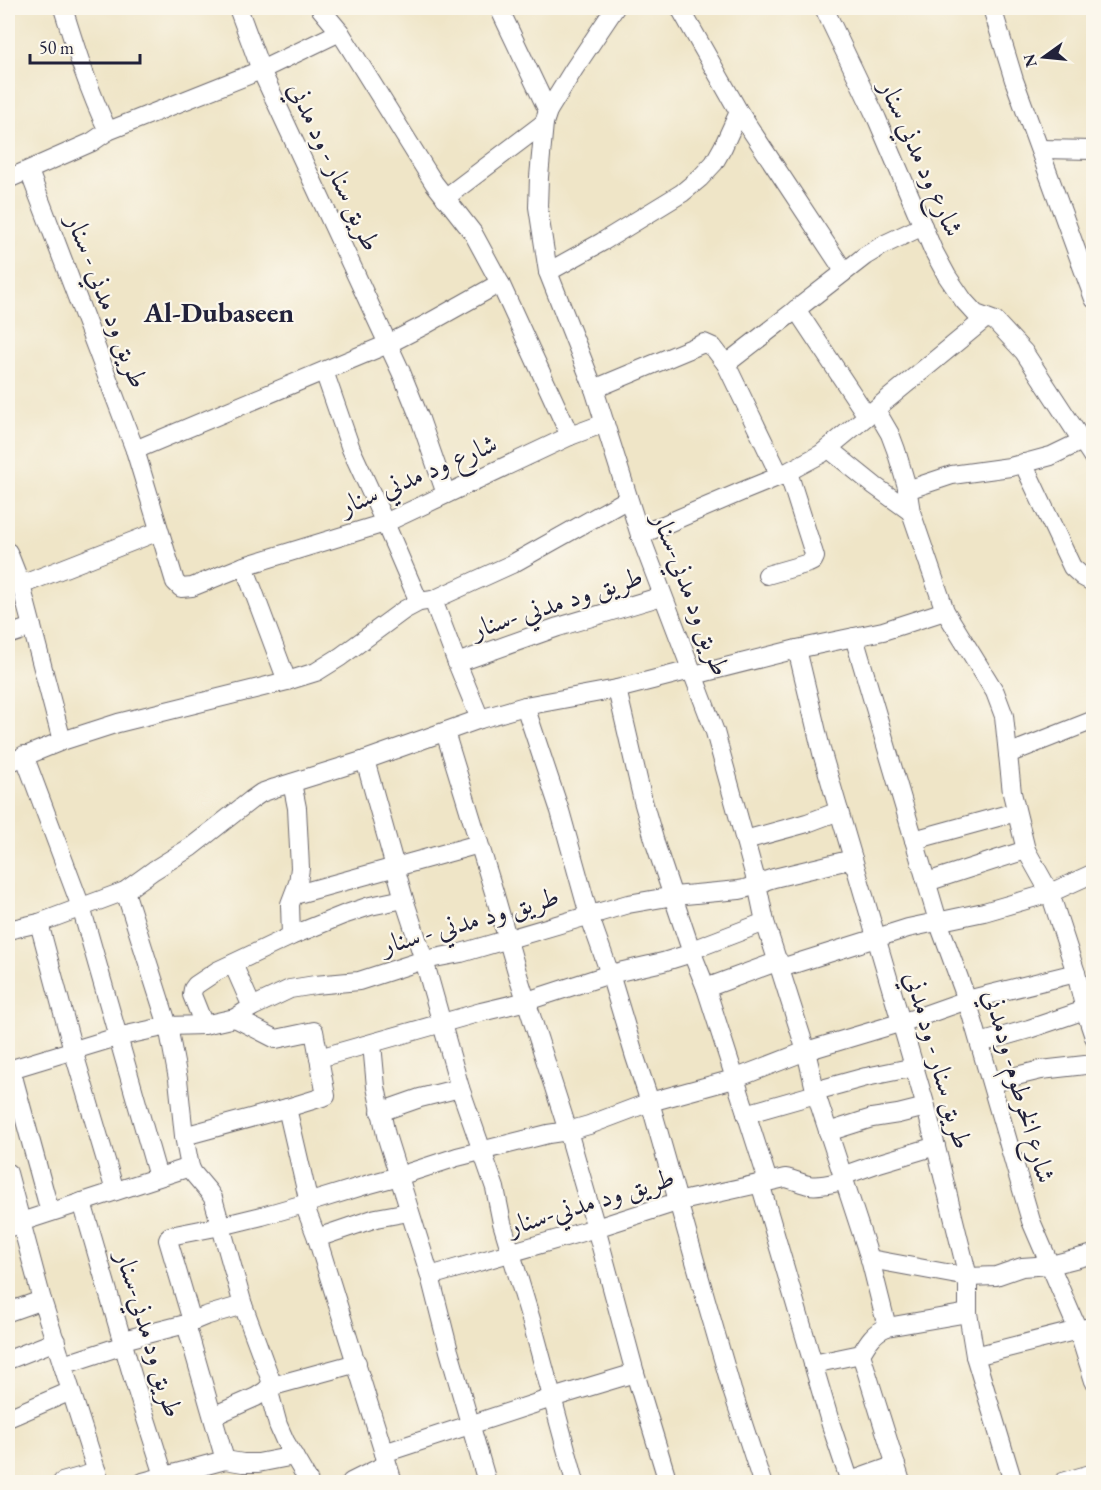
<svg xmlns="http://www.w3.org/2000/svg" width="1101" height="1490" font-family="'EB Garamond',Amiri,serif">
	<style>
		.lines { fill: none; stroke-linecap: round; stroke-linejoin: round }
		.minor-casing { stroke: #6a666c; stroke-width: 20 }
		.minor { stroke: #fff; stroke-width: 18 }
		.labels { text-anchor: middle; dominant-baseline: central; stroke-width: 4.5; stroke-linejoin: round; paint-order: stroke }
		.street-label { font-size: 27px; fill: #22223b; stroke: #fbf7ec }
		.neighbourhood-label { font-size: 28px; font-weight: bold; fill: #22223b; stroke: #fbf7ec }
	</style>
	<rect width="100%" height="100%" fill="#fbf7ec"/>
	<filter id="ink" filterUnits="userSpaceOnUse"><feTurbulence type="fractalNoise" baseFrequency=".0167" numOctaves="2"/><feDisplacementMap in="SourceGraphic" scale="12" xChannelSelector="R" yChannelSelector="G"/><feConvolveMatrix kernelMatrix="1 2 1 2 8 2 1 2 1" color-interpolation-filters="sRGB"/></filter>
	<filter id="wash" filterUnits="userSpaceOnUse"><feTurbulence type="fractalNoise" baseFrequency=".008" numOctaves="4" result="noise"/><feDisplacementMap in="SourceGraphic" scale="24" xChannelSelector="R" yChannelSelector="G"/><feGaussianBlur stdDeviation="1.35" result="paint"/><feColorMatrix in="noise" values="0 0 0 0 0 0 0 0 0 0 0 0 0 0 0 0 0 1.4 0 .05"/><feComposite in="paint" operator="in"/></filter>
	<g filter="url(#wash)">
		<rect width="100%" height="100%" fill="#efe5c7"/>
	</g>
	<g filter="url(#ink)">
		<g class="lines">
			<defs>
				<g id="minor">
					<path d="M63 8C76 50 89 91 108 131"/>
					<polyline points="238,8 261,70 401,372 420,419 446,494"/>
					<polyline points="320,8 340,32 434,183 473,233 500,283 570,436"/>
					<polyline points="499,8 548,111"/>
					<polyline points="615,8 574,69 548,111 544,123 539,177 538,207 548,272 594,389 640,535 715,732 757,884 765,922 806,1051 816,1094 870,1259 887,1327"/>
					<polyline points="680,8 739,112 844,271"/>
					<polyline points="824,8 877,119 933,250 947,276 964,301 976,314 995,321 1024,352 1094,459"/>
					<polyline points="992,8 1014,80 1094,299"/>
					<polyline points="1040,149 1094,150"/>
					<polyline points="29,171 135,450 175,582 181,588 192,587 244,566 385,523 570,436 605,423"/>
					<polyline points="8,179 92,142 108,131 261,70 340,32"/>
					<polyline points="445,198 544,123"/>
					<polyline points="548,272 602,242 682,193 700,178 714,163 723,147 739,112"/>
					<polyline points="796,309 867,416"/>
					<polyline points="324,371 351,449 385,523 419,602"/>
					<polyline points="594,389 704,343 713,347 726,364"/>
					<polyline points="876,410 890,434 896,450 907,487 911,512 945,611 995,692 1004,716 1012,793 1026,850 1050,893 1076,973 1085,1010 1094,1037"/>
					<polyline points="829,449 875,486 911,512"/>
					<polyline points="135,450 388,344 425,325 500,283"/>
					<polyline points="1023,463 1072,567 1083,577 1094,583"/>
					<polyline points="780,476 726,364 865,256 885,244 923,226"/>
					<polyline points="907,490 952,475 1010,467 1051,456 1082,441"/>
					<polyline points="640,535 743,491 780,476 821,454 986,318"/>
					<polyline points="8,552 21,585 62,741"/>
					<polyline points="244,566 287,681"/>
					<polyline points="767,575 809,563 813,561 815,557 788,472"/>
					<polyline points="21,585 159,531"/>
					<polyline points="433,600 457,663"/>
					<polyline points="8,635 32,627"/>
					<polyline points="854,637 938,921 967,1000 1031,1221 1078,1330 1094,1381"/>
					<polyline points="797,649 822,753 839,811 926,1107 968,1277 968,1313 975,1356 1013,1482"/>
					<polyline points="694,675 797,649 883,631 945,611"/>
					<polyline points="617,689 643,801 656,846 692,953 706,988 768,1181"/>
					<polyline points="525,706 560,811 589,915 610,974 635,1057 650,1102 706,1300 732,1390 762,1482"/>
					<polyline points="480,719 457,663 558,627 662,596"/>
					<polyline points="445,732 494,892 517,972 568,1131 596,1228 635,1373 668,1482"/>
					<polyline points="1008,754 1094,720"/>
					<polyline points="24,755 81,907 158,1177"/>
					<polyline points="365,760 404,899 424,960 460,1088 495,1188 502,1223 532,1323 575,1482"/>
					<polyline points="8,763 62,741 118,723 287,681 316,672 340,657 404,610 419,602 433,600 512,564 628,499"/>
					<polyline points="745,840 807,823 839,811"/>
					<polyline points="914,840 1016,812"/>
					<polyline points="927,882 1026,850"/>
					<polyline points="125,891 168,1026 178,1079 184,1136 190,1167 193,1173 209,1192 213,1198 243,1305 273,1386"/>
					<polyline points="294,895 479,844"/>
					<polyline points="39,923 73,1050 115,1191"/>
					<polyline points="8,930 39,923 125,891 154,870 191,847 251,800 261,793 275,788 365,760 480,719 525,706 617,689 691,670"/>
					<polyline points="291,936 290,904 298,883 300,868 297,808 292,783"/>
					<polyline points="233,964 252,1007"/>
					<polyline points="781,968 908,928 984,912 1050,893 1094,873"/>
					<polyline points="706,988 779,961"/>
					<polyline points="204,1025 192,995 193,989 196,985 217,971 291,936 343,915 370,906 404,899"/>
					<polyline points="980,1043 1029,1029 1085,1010"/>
					<polyline points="372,1044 376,1087 386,1135 430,1276 449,1351 487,1482"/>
					<polyline points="319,1058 481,1012 527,1001 610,974 663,962 692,953 697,948 765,922"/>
					<polyline points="11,1069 50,1212"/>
					<path d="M8 1070 117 1037 168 1026 204 1025 235 1018 252 1007 290 989 315 985 359 981 424 960 461 953 628 904 674 896 739 890C752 888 762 881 774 878L853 859"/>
					<polyline points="992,1084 1012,1077 1041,1070 1094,1064"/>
					<polyline points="815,1091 866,1077 915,1067"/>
					<polyline points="287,1108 309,1203"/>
					<polyline points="380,1112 420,1098 460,1088"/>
					<polyline points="746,1114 816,1094"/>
					<polyline points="828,1132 872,1118 898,1114 926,1107"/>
					<polyline points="184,1136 287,1108 326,1096 314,1031 276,1039 235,1018"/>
					<polyline points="8,1173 42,1300 100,1482"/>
					<polyline points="842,1176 876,1164 936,1146"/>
					<polyline points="760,1183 831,1425 850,1482"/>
					<polyline points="82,1202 133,1378 166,1482"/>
					<polyline points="304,1204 317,1238 393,1482"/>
					<polyline points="8,1228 21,1222 190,1167"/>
					<polyline points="317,1238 376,1218 409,1212"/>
					<polyline points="870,1259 968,1277 996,1276 1022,1267 1051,1265 1094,1254"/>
					<path d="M430 1276 596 1228 677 1202 785 1178C794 1179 801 1184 809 1185 820 1187 833 1183 843 1181"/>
					<polyline points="8,1312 42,1300"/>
					<polyline points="192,1321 168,1240 170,1236 221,1226 262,1216 304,1204 366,1185 399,1176 457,1157 548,1134 568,1131 589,1125 650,1102 734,1079 806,1051 916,1018 967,1000 1076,973"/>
					<polyline points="186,1324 225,1460"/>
					<polyline points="123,1340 186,1324 205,1316 243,1305"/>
					<polyline points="861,1354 901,1482"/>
					<polyline points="975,1356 1094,1326"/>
					<polyline points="8,1360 56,1341"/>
					<path d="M813 1364 861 1354C868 1342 874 1332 887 1327L968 1313"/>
					<polyline points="63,1365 124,1345"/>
					<polyline points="268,1388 278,1425 285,1441 309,1482"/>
					<polyline points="213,1416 256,1397 273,1386 357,1363"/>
					<polyline points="8,1418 71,1391"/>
					<polyline points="384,1453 552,1398 635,1373"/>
					<polyline points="62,1482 97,1472"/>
					<polyline points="143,1482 225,1460 243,1463 258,1463 294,1456"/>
					<polyline points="351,1482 387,1464"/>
					<polyline points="848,1482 896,1465"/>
					<polyline points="1063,1482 1094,1473"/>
				</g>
			</defs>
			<use href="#minor" class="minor-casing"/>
			<use href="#minor" class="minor"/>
		</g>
	</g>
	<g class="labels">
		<g class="street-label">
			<text transform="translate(922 158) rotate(66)">شارع ود مدني سنار</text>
			<text transform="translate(335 166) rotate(65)">طريق سنار - ود مدني</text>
			<text transform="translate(108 301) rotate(69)">طريق ود مدني - سنار</text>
			<text transform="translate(418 474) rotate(-23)">شارع ود مدني سنار</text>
			<text transform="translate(692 594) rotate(69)">طريق ود مدني-سنار</text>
			<text transform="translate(557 602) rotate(-18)">طريق ود مدني -سنار</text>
			<text transform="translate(470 920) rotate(-16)">طريق ود مدني - سنار</text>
			<text transform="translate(939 1060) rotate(74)">طريق سنار - ود مدني</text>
			<text transform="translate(1020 1086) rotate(74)">شارع الخرطوم- ودمدني</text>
			<text transform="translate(591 1201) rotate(-17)">طريق ود مدني-سنار</text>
			<text transform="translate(150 1334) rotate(73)">طريق ود مدني-سنار</text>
		</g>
		<g class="neighbourhood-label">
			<text x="219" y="312">Al-Dubaseen</text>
		</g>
	</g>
	<rect width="1101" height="1490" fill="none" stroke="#fbf7ec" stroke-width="30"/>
	<g transform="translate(1044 57) rotate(255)" stroke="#fbf7ec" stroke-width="4.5" paint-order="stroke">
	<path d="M0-4.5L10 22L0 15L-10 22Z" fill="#22223b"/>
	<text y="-9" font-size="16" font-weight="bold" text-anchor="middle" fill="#22223b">N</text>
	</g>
	<path d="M30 54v9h110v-9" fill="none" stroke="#22223b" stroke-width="3"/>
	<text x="39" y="54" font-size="18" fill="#22223b" stroke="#fbf7ec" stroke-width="4.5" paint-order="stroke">50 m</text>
</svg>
